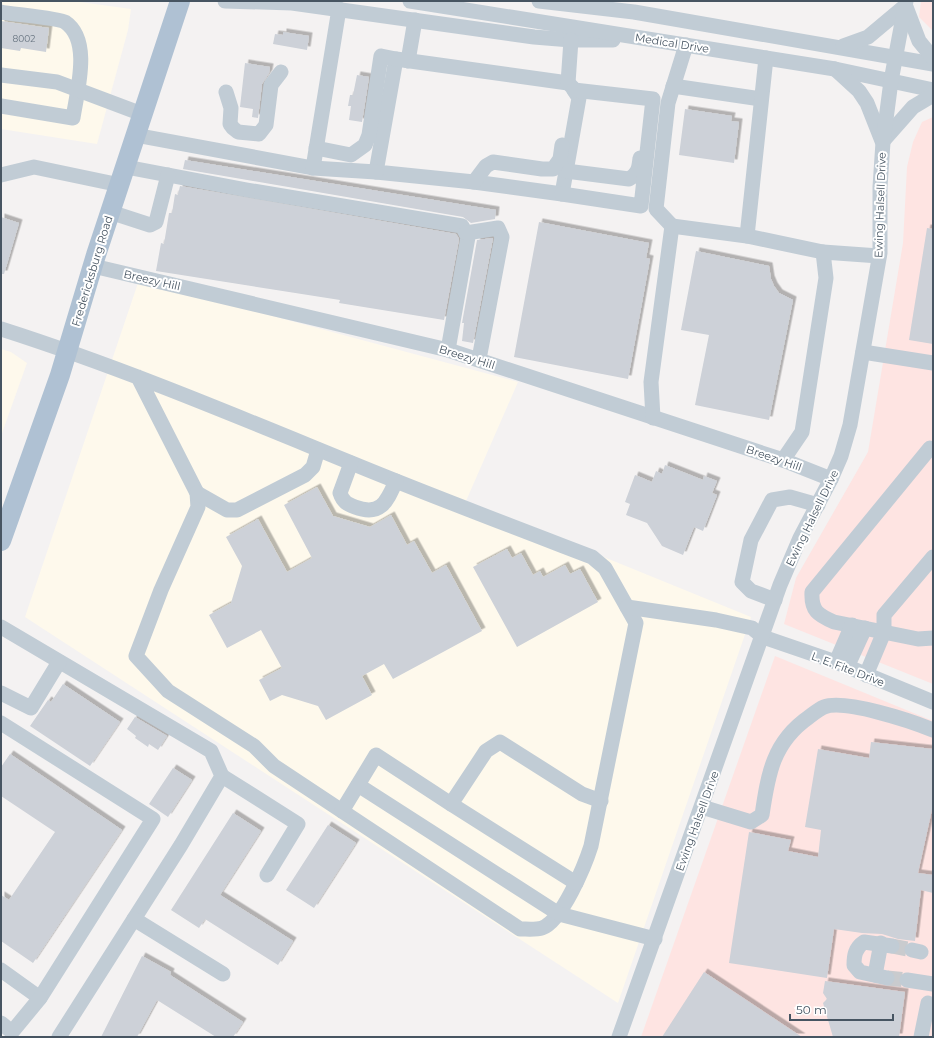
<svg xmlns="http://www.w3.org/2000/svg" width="934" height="1038" font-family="Montserrat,sans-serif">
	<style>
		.commercial { fill: #fef9ec }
		.medical { fill: #fee4e2 }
		.building { fill: #cdd1d8; filter: url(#shadow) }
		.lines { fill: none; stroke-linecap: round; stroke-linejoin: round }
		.minor-tunnel { stroke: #c9cbce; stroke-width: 15; stroke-dasharray: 15 8; stroke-linecap: butt }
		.minor { stroke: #c1ccd5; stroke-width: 15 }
		.major { stroke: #afc1d3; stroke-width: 20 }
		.labels { text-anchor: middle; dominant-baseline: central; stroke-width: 4; stroke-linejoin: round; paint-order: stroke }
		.number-label { font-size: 9px; fill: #687480 }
		.street-label { font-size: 11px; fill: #475562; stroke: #fff }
	</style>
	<defs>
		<filter id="shadow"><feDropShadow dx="3.5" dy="-3.5" stdDeviation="0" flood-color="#0004"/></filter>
	</defs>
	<rect width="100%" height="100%" fill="#f4f2f2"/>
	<g class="commercial">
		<polygon points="1,1 73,1 131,9 128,30 97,144 1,129"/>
		<polygon points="139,280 518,382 466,501 751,617 618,1003 25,617"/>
		<polygon points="1,349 11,352 27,363 1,436"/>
	</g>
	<g class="medical">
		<polygon points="921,1 933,1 933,31 919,17"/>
		<polygon points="933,117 933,684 784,624 796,578 868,452 903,243 907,167 913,142 922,122"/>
		<polygon points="775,656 933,721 933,1037 641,1037"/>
	</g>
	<g class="building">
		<polygon points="1,21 49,28 46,52 21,48 20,51 1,48"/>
		<polygon points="283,32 309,36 307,50 273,44 275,34 283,35"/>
		<polygon points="245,63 270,67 269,73 262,84 258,118 252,117 253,109 240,107"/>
		<polygon points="357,75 369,77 362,122 349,120 351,106 348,106 350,95 353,95"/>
		<polygon points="685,109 732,116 731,121 739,122 734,163 679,155"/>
		<polygon points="185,160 496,210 495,219 471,223 463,217 183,169"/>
		<polygon points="180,186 456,234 459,239 444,320 339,303 340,300 156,271 161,243 164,244 169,213 172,213 175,194 178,195"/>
		<polygon points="1,217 19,223 4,274 1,274"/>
		<polygon points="539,222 649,243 646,258 650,259 628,379 514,357"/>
		<polygon points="927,228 933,229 933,344 909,340"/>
		<polygon points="493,238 473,343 462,341 464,323 462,323 477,240"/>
		<polygon points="696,251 769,266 771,279 774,286 779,293 793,300 769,420 695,405 709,335 681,330"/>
		<polygon points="665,465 703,480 704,476 717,481 712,493 717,495 703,531 694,527 683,555 662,546 647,523 626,515 630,504 625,502 635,475 652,482 656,471 662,474"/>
		<polygon points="317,487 333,516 370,527 391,515 407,545 414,541 432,573 446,565 482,631 393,679 384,664 362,676 372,695 326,720 318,706 282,695 270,701 259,680 282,668 261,630 227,648 209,615 231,603 242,566 226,537 258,519 287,572 312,558 284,505"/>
		<polygon points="507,549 512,558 521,553 533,575 540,571 543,577 565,565 570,574 580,569 598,602 517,647 473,567"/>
		<polygon points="63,684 120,722 90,766 30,726 48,700 51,702"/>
		<polygon points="135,717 167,736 158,750 149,744 148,747 135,738 136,736 127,729"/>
		<polygon points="871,742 933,749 933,805 918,873 933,875 933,893 921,890 915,941 898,939 882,934 862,933 834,929 827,978 729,963 749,832 791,840 788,851 818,857 821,830 805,827 818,749 869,758"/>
		<polygon points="10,754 122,830 33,963 1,941 1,895 9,900 55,832 1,796 1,767"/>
		<polygon points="173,768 192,780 168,817 149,804"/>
		<polygon points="233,813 261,831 220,895 293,941 278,965 205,919 199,928 171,910"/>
		<polygon points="328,825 356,843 314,908 286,890"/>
		<polygon points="142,956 171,972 170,975 243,1022 233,1037 216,1037 157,1000 137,1037 101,1037"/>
		<polygon points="704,972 802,1037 662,1037"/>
		<polygon points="825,981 905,992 899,1037 833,1037 823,1003 827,999 823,993"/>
	</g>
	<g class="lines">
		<g class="minor-tunnel">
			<polyline points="892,946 912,950"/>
			<polyline points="887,978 907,980"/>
		</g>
		<g class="minor">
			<polyline points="225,1 292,3 534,37 571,40 613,40"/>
			<polyline points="410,1 835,69 933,90"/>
			<polyline points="539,1 634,12 933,64"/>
			<polyline points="906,7 919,41 933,58"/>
			<path d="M1 12C11 14 59 18 65 22 92 40 77 91 73 118L1 106"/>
			<polyline points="843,46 868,37 905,6"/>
			<polygon points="396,59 568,83 572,87 579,98 562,194 474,182 376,172"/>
			<polyline points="408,61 415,20"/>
			<polyline points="835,69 859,91 867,103 882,141"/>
			<polyline points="1,75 57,82 142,114"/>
			<polyline points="568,83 571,40"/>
			<polyline points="673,86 761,99"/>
			<polyline points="226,92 231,108 230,124 233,128 238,132 259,134 266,125 271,85 281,72"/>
			<polyline points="135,135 313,168 376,172"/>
			<polyline points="883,141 913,107 933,95"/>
			<polyline points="316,148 351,155 365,145 369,135 381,56 396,59"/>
			<polyline points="126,167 247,190 462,226 468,237 448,350"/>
			<polyline points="313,168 339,9"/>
			<path d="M566 171 629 179C638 174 639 168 640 158"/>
			<polyline points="1,175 34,167 120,185"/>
			<polyline points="474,182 486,166 493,162 542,169 553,169 560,159 562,145"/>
			<polyline points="562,194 641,206 653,99 574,90"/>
			<polyline points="110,212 150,225 156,222 168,175"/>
			<polyline points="672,226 656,209 668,103 686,45"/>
			<polyline points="466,233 498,228 502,237 479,359"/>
			<polyline points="747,236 823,252"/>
			<polyline points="93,266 448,350 783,460 831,479"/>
			<path d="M1 329C120 367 234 415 349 462 429 495 511 526 592 557L605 568 636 623 591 846C585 865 562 921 542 928 536 930 527 929 520 929L274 766 254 746 168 691 136 656 161 590 198 507 197 493 138 377"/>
			<polyline points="863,352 933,363"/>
			<polyline points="653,418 651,382 672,226 747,236 766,58"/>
			<path d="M933 449 930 448 812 592C811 611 818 615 834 622L918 639 933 638"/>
			<polyline points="783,460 802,432 826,278 823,252 879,256"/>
			<path d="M351 463 340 493C343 502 347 504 355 507 381 517 387 501 396 481"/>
			<polyline points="197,493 227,510 237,510 305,475 313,467 318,450"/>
			<polyline points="775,600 751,591 742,582 751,540 772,500 790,497 818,505"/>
			<polyline points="627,607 716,620 752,628 763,637 836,662 933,702"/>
			<polyline points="1,627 211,751 222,776 181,845 59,1037"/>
			<polyline points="836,662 852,625"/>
			<polyline points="847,667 865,628"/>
			<polyline points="866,675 884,632 884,615 933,557"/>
			<polyline points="1,693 31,708 59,662"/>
			<polyline points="1,723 153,819 40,998 1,970"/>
			<polyline points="222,776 298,824 267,875"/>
			<polyline points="358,785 559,914 655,939"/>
			<path d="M702 807 751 822 762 815C768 774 773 742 809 717 813 714 819 709 824 707 845 699 911 721 933 730"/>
			<polyline points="342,811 376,755 451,804"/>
			<polyline points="576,883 451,804 486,751 500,742 582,794 601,801"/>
			<polyline points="134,919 223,974"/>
			<polyline points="912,950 921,952"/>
			<polyline points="875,975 881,943"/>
			<path d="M887 978 860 972 854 965C854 956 855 948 864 942L892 946"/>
			<polyline points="907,980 933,984"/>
			<polyline points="1,1023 12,1032 40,998"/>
			<polyline points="619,1037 780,585 800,538 831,479 841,456 850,425 880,253 880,187 883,142 891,81 906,1"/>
			<polyline points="921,1037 928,1003"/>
		</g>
		<polyline class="major" points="1,541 60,375 96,255 180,1"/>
	</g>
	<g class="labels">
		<g class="number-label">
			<text x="24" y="38">8002</text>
		</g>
		<g class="street-label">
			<text transform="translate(672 43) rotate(9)">Medical Drive</text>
			<text transform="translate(880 205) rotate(-88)">Ewing Halsell Drive</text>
			<text transform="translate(92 271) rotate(-73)">Fredericksburg Road</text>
			<text transform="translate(152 280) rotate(13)">Breezy Hill</text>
			<text transform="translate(467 357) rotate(17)">Breezy Hill</text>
			<text transform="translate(774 458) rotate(19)">Breezy Hill</text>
			<text transform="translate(812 518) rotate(-64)">Ewing Halsell Drive</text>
			<text transform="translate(848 669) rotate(21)">L. E. Fite Drive</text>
			<text transform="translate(697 821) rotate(-70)">Ewing Halsell Drive</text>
		</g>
	</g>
	<rect width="934" height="1038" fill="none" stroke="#475562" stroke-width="4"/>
	<path d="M790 1014v6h103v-6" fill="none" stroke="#475562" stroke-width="2"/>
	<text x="796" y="1014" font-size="12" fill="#475562" stroke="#ffffff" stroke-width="3" paint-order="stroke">50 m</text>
</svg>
